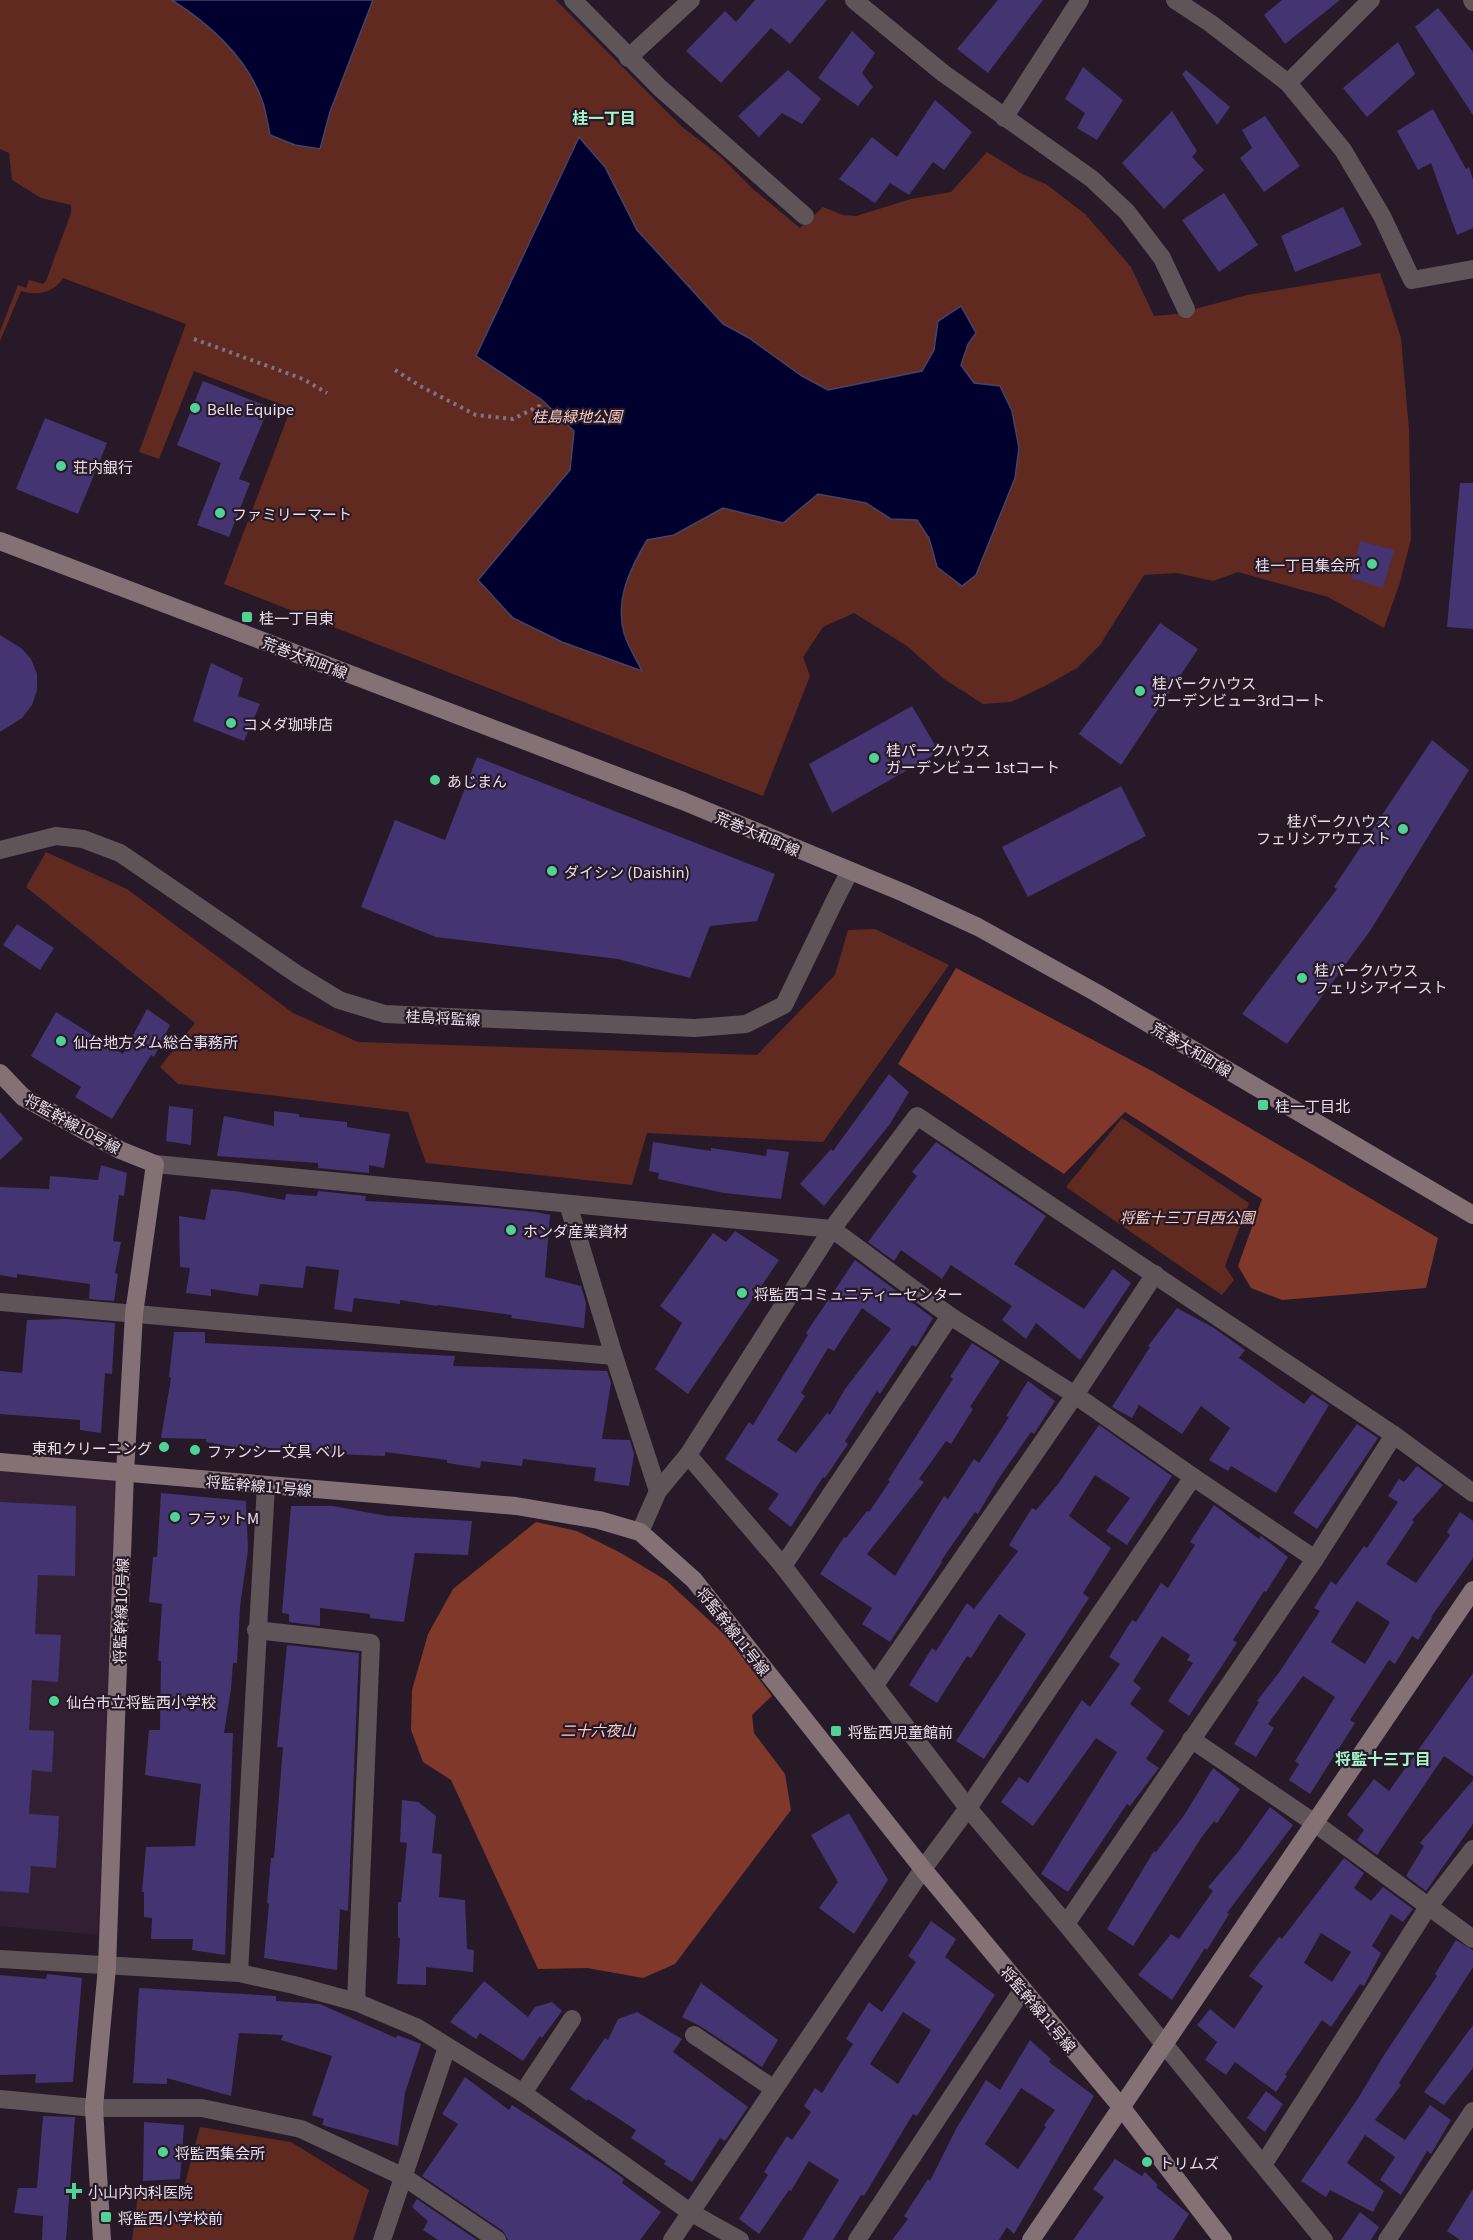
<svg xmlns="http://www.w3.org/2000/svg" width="1473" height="2240" font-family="Georgia,'Noto Sans JP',serif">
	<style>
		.built { fill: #321f33 }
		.green { fill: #612a20 }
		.forest { fill: #80382a }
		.water { fill: #00002f; stroke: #464367; stroke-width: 1.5 }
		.building { fill: #443472; fill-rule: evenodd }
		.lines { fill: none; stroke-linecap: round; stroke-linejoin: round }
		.path { stroke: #7f737f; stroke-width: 4; stroke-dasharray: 3 4.5; stroke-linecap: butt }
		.street { stroke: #5f5457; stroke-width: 18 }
		.secondary { stroke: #837176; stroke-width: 18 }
		.poi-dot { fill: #51d397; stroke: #271927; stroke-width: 2 }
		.labels { text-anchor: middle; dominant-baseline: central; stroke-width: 4.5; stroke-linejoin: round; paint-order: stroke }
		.poi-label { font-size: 15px; fill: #e9dfe9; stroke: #271927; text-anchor: start }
		.park-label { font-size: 15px; font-style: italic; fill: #facdc3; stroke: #271927 }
		.street-label { font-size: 15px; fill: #e9dfe9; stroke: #271927 }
		.neighbourhood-label { font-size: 16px; font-weight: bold; fill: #a5f6cb; stroke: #271927 }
	</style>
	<rect width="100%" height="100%" fill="#271927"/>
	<polygon class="built" points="0,1471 119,1476 98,1935 0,1926"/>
	<g class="green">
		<path d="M0 0H556L681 126 721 157 753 189 800 228 823 207 843 215 856 216 911 199 951 192 987 152 1024 175 1046 184 1085 214 1131 267 1154 316 1177 314 1247 295 1380 273 1401 338 1409 430 1411 539 1400 582 1384 628 1328 597 1238 572 1213 581 1177 573 1144 575 1100 645 1077 668 1045 686 1011 702 983 704 944 679 907 646 854 613 823 627 803 657 810 676 763 796 224 584 291 408 194 371 159 459 139 452 186 324 63 278C54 293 37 296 21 291L0 341V331L18 285 26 288 29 280 43 284 46 281 71 213V205L41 198 12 180 9 153 0 149Z"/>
		<polygon points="46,852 127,889 293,1013 358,1042 757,1055 835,975 848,930 875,929 949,965 823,1142 647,1133 632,1185 426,1163 408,1112 178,1084 160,1067 195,1023 26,887"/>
		<polygon points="1122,1118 1249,1203 1225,1266 1234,1280 1222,1295 1066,1187"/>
		<polygon points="200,2127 291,2142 369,2190 353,2240 132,2240 139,2188 184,2187"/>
	</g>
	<g class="forest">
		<polygon points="956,968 1154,1072 1438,1238 1426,1288 1282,1300 1251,1288 1238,1266 1262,1199 1125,1112 1064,1174 898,1064"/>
		<polygon points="536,1522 577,1531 621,1553 667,1581 727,1637 772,1696 752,1715 754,1733 785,1774 791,1810 675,1964 643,1978 587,1968 538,1969 451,1780 423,1762 411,1730 412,1690 428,1634 453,1589"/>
	</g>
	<g class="water">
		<path d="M172 0H373L330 112 320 149 295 145 270 135C268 124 266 113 263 103 248 58 211 25 172 0Z"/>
		<path d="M579 137 605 167 637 230 723 324 749 338 802 376 828 390 922 371 934 350 938 321 961 306 976 333 968 344 961 365 974 383 1000 386 1012 411 1019 448 1015 478 976 575 962 586 937 567 929 538 917 520 891 519 866 503 818 494 783 523 723 508 674 535 647 540C630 569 615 599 624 633 628 646 636 659 642 671L562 642 513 618 478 580 570 470 574 431 542 400 476 356Z"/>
	</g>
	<g class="building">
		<polygon points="755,0 827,0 790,44 771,28 721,83 686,51 725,11 736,22"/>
		<polygon points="998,0 1043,0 988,73 957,49"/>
		<polygon points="1282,0 1340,0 1285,44 1264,15"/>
		<polygon points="1438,8 1473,52 1473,115 1415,27"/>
		<polygon points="852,31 875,53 862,73 873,87 858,106 818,78"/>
		<polygon points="1398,42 1415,74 1367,117 1343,88"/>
		<polygon points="1083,67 1123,100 1097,140 1077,128 1085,113 1065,99"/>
		<polygon points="788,70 821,99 802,124 782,113 759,137 738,116"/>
		<polygon points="1186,70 1230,107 1217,125 1182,74"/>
		<polygon points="935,100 972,132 944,170 933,162 909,195 890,183 875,203 839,179 872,137 897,157"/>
		<polygon points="1433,109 1466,169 1469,167 1473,180 1473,228 1457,235 1431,163 1418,170 1397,131"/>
		<polygon points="1172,111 1197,151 1192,157 1204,170 1164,209 1122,163"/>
		<polygon points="1265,116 1300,166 1264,192 1240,158 1252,148 1242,130"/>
		<polygon points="1224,193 1258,245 1219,272 1182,220"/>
		<polygon points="1343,207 1362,245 1295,272 1281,236"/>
		<polygon points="203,381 269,407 239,479 250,483 229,537 197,525 221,463 177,445"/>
		<polygon points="45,418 107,443 78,514 16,489"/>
		<polygon points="1460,483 1473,483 1473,629 1447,627"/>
		<polygon points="1360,541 1394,550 1383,588 1351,578"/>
		<polygon points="1160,623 1198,649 1121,765 1079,734"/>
		<polygon points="0,635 21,648 31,659 37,674 37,690 32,705 22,718 0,732"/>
		<polygon points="211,663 243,678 238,696 260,704 244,741 193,721"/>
		<polygon points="912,706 939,752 832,813 809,764"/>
		<polygon points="1432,740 1469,770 1370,931 1287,1044 1242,1014 1337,889 1334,887"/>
		<polygon points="477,757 775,874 757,921 710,926 690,978 618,959 436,937 361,907 395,820 445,840"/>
		<polygon points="1121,786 1146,836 1028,897 1002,847"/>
		<polygon points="17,924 54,948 40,970 3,945"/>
		<polygon points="147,1009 170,1025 154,1057 151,1055 112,1119 75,1097 81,1087 31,1056 56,1012 123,1054"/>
		<polygon points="889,1074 909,1092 890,1124 824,1206 800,1184 831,1149 833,1151"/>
		<polygon points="169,1106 193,1109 191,1145 166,1141"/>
		<polygon points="274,1111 299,1114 299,1117 347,1122 347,1127 390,1134 384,1168 369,1165 369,1173 318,1168 318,1163 217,1156 224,1116 274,1126"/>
		<polygon points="0,1112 23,1139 0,1160"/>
		<polygon points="653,1142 711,1151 711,1148 766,1156 767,1149 789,1152 781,1199 724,1193 658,1179 659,1173 649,1171"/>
		<polygon points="936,1142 1046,1216 1014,1264 1084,1309 1113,1269 1131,1283 1080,1360 1036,1323 1026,1339 1002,1320 1012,1306 951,1265 942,1279 901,1250 894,1261 868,1242 917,1176 912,1172"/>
		<polygon points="101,1165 127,1173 124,1196 119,1195 113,1241 121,1242 115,1273 118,1274 114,1301 89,1299 90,1284 17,1274 17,1278 0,1275 0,1187 49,1189 50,1176 98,1180"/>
		<polygon points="211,1189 235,1191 285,1200 286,1194 317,1196 318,1191 366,1196 365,1201 486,1207 536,1212 550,1215 545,1277 581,1286 586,1303 584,1328 511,1318 512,1315 438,1305 437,1306 400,1300 400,1304 354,1298 352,1312 334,1309 339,1270 306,1266 303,1288 260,1284 258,1296 211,1289 211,1296 186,1293 190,1268 180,1267 179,1216 205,1220"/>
		<polygon points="735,1231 779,1260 688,1394 655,1369 682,1323 660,1306 713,1233 726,1242"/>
		<path d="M855 1260 933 1318 916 1347 912 1345 880 1394 877 1391 845 1441 848 1444 825 1478 823 1477 791 1527 768 1509 779 1494 725 1459 749 1422 753 1425 808 1335 806 1333ZM862 1308 891 1329 845 1389 830 1415 827 1413 796 1453 777 1440 805 1396 801 1393 828 1348 834 1351Z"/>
		<polygon points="1177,1308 1214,1328 1245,1350 1239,1358 1304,1404 1312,1394 1329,1405 1276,1493 1231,1466 1228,1471 1209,1460 1230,1428 1201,1406 1182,1434 1139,1405 1132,1418 1112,1407 1150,1347 1148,1346"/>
		<polygon points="66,1319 115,1323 112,1374 105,1373 101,1433 80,1430 80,1420 0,1414 0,1371 22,1373 27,1320"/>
		<polygon points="174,1332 205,1332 205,1343 455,1356 453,1366 607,1371 611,1383 602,1439 630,1440 634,1454 629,1486 594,1481 596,1468 523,1459 522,1466 481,1461 480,1468 447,1463 447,1460 385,1452 385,1456 334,1454 289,1447 289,1451 239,1444 239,1448 206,1442 206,1439 161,1438 171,1378 169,1377"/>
		<polygon points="972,1343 1000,1361 970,1407 973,1409 951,1444 946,1441 919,1479 924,1482 867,1554 895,1576 944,1496 948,1499 974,1459 979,1463 1009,1417 1006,1416 1028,1381 1055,1401 1034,1434 1031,1432 999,1478 978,1514 975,1512 941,1561 942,1562 890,1642 862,1624 872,1608 820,1574 844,1537 846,1538 867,1511 869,1512 890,1481 888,1480 953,1379 950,1377"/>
		<polygon points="1357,1424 1378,1438 1317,1529 1293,1513"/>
		<polygon points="1099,1425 1172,1476 1127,1545 1106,1531 1130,1498 1095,1475 1081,1497 1069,1516 1111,1548 1083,1593 1089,1598 984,1759 956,1741 1026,1634 999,1614 971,1658 967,1656 937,1703 909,1685 932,1648 936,1651 967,1603 974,1609 1018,1551 1009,1545 1032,1508 1036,1510 1058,1484"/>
		<path d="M1417 1466 1443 1485 1412 1520 1414 1522 1386 1564 1416 1583 1450 1535 1447 1532 1460 1512 1473 1521V1558L1431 1617 1432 1618 1418 1640 1412 1636 1395 1664 1389 1660 1350 1720 1355 1723 1310 1794 1289 1780 1299 1764 1295 1761 1335 1697 1303 1676 1268 1724 1274 1728 1256 1757 1234 1744 1259 1702 1257 1701 1280 1671 1320 1611 1314 1608 1331 1581 1336 1585 1364 1546 1367 1548 1398 1502 1388 1496 1399 1479 1404 1482ZM1357 1601 1390 1622 1365 1664 1331 1642Z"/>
		<polygon points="161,1493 246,1501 248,1550 240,1607 237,1663 233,1663 231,1689 224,1733 233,1733 225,1955 192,1950 193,1939 151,1939 152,1918 144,1917 144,1892 142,1892 146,1847 195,1846 201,1784 145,1775 149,1730 160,1730 161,1661 158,1661 162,1604 149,1602 153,1557 157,1557"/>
		<polygon points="0,1502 76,1506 75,1576 38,1575 35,1634 61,1635 58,1682 32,1680 29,1730 54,1731 52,1772 32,1770 29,1814 59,1816 56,1868 31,1866 29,1893 0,1891"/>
		<polygon points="1214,1505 1259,1539 1261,1536 1288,1557 1266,1592 1264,1591 1233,1640 1237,1643 1189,1716 1168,1701 1193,1663 1187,1660 1190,1655 1162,1636 1133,1681 1141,1688 1130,1704 1164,1731 1146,1759 1159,1768 1130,1806 1127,1804 1068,1892 1041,1874 1117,1752 1096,1738 1033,1826 1001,1802 1019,1777 1028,1783 1082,1700 1090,1707 1120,1664 1109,1657 1132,1620 1136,1622 1161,1583 1168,1588 1195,1545 1190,1542"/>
		<polygon points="291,1506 333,1506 387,1516 472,1521 468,1555 415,1553 404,1622 370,1618 370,1614 320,1608 320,1626 289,1622 289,1614 282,1613"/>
		<polygon points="287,1645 359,1653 348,1911 340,1909 337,1970 264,1958 269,1904 267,1903 271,1858 274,1858 283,1747 277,1747"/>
		<polygon points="1473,1673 1473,1776 1444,1756 1377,1855 1357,1840 1364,1830 1347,1815 1374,1779 1389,1791"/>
		<polygon points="1213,1768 1240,1789 1217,1823 1214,1821 1201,1838 1133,1946 1107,1929 1154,1851 1156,1852 1185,1814"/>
		<polygon points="1473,1780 1473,1824 1426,1891 1406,1876 1424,1846 1420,1843"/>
		<polygon points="402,1800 418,1802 436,1816 432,1853 442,1854 439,1897 465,1900 467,1949 474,1950 473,1972 426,1967 426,1985 397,1984 400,1938 398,1938 398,1902 401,1902 407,1843 400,1842"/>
		<polygon points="1270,1807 1293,1825 1227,1913 1229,1914 1207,1950 1205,1948 1172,2000 1138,1975 1171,1934 1179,1939 1213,1891 1208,1887 1238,1852"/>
		<polygon points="849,1813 888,1880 854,1934 819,1908 838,1882 811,1835"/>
		<path d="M1344 1858 1364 1873 1354 1888 1371 1901 1383 1887 1413 1909 1403 1922 1391 1914 1372 1946 1381 1953 1364 1986 1360 1984 1331 2027 1322 2020 1285 2075 1287 2076 1276 2092 1235 2062 1226 2075 1205 2060 1217 2042 1197 2025 1210 2009 1234 2029 1263 1986 1249 1976 1279 1937 1282 1939ZM1321 1933 1351 1952 1332 1982 1304 1963Z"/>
		<path d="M931 1921 956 1939 945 1957 995 1995 917 2116 913 2114 864 2196 861 2195 833 2240H802L839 2180 809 2161 791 2191 789 2190 759 2234 739 2219 768 2175 764 2172 787 2136 792 2140 811 2112 804 2106 815 2088 822 2093 853 2044 846 2039 869 2002 882 2012 916 1962 908 1956ZM903 2012 931 2030 898 2084 870 2064Z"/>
		<polygon points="1456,1940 1473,1950 1473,1967 1399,2083 1401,2085 1375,2120 1405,2140 1430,2105 1451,2120 1431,2154 1427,2151 1401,2195 1380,2180 1395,2157 1365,2135 1347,2163 1384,2191 1373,2212 1330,2190 1326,2197 1301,2181 1357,2100 1384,2055 1437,1976 1435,1974"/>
		<polygon points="47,1974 82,1978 73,2082 35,2083 36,2074 0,2075 0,1975 46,1979"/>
		<polygon points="484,1981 528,2017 535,2007 552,2002 562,2011 542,2038 540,2036 523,2061 480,2033 476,2039 450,2022"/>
		<polygon points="701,1983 778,2040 762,2067 700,2026 682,2017"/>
		<polygon points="139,1988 276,1996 276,2001 320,2004 396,2038 397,2035 421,2044 405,2093 398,2146 322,2125 324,2119 312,2115 332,2056 281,2040 283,2035 239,2033 231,2096 167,2078 167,2084 133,2083"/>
		<polygon points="637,2012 682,2039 673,2052 748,2107 725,2141 720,2138 692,2182 664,2164 666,2161 631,2138 636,2130 588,2099 587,2101 570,2089 605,2038 608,2040 618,2019"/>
		<polygon points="1473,2025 1473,2068 1444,2105 1424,2092"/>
		<path d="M1030 2040 1051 2059 1049 2062 1094 2096 1014 2234 1007 2227 999 2240H892L908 2219 904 2216 928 2179 930 2181 956 2129 986 2080 1000 2090ZM1021 2088 1055 2110 1044 2125 1046 2127 1018 2169 985 2144Z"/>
		<polygon points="465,2077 509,2110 512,2105 609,2168 624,2179 622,2183 661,2212 640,2240 508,2240 503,2231 422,2176 458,2124 442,2114"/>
		<polygon points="1266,2091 1283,2104 1265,2132 1247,2118"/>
		<polygon points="43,2116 75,2117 66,2240 42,2240 43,2216 14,2213 18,2188 37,2188"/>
		<polygon points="144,2122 184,2125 180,2179 143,2181"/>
		<polygon points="1115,2159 1142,2176 1145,2172 1158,2185 1156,2187 1189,2214 1173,2240 1073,2240 1104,2197 1093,2189"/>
		<polygon points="1473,2189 1473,2240 1460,2240 1447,2231"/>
		<polygon points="417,2199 477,2240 438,2240 423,2230 428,2221 412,2207"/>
		<polygon points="1360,2212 1379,2227 1371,2240 1341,2240"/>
	</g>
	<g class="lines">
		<g class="path">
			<polyline points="194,339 303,379 327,393"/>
			<polyline points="395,370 420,386 476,415 513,419 539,406 551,420"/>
		</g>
		<g class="street">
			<polyline points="573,0 660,88 805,216"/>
			<polyline points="854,0 943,73 1092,179 1127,212 1162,258 1186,309"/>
			<polyline points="1175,0 1210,23 1288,83 1343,150 1382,216 1412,280 1473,269"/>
			<polyline points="1472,0 1473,2"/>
			<polyline points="628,58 691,0"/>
			<polyline points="1288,83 1371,0"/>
			<polyline points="1004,118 1080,0"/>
			<polyline points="0,850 56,836 83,839 120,853 298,975 339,1000 385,1014 695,1028 746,1024 784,1005 837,896 850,871"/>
			<polyline points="155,1164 832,1229 950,1316 1075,1395 1193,1477 1315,1559"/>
			<polyline points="568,1204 614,1356 658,1491"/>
			<polyline points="0,1302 614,1356"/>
			<polyline points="688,1455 783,1566 968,1808 1066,1924 1324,2240"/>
			<polyline points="640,1532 658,1491 688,1455 832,1229 917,1116 1394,1435 1473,1493"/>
			<polyline points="783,1566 950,1316"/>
			<polyline points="256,1630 371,1643 356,2002"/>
			<polyline points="875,1685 1075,1395 1155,1274"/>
			<polyline points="1191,1739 1313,1822 1473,1939"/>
			<polyline points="1066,1924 1315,1559 1394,1435"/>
			<polyline points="0,1959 239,1973 294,1985 356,2002 416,2027 523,2093 690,2212 740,2240"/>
			<polyline points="239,1973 266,1485"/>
			<polyline points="694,2035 774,2089"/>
			<polyline points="523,2093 572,2019"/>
			<polyline points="0,2099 94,2108 202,2108 301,2129 404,2177 497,2240"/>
			<polyline points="1263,2165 1428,1907 1473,1849"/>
			<polyline points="382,2240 447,2047"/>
			<polyline points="672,2240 923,1869 968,1808 1193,1477"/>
			<polyline points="857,2240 1023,1989"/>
			<polyline points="1387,2240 1473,2111"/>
		</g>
		<g class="secondary">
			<polyline points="0,541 683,801 904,893 978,927 1095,992 1473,1215"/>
			<polyline points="0,1073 23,1097 120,1150 155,1164 134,1314 125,1473 107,1967 94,2108 102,2240"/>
			<polyline points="0,1462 516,1506 599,1520 640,1532 694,1580 923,1869 1122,2108 1223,2240"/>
			<polyline points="1031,2240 1473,1590"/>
		</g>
	</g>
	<g class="poi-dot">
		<circle cx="195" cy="408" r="6"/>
		<circle cx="61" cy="466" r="6"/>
		<circle cx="220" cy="513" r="6"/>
		<circle cx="1372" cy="564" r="6"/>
		<rect x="241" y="611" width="12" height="12" rx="3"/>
		<circle cx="1140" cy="691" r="6"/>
		<circle cx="231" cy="723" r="6"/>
		<circle cx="874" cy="758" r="6"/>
		<circle cx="435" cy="780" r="6"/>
		<circle cx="1403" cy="829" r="6"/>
		<circle cx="552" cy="871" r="6"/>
		<circle cx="1302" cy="978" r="6"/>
		<circle cx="61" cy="1041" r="6"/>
		<rect x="1257" y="1099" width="12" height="12" rx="3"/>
		<circle cx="511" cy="1230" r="6"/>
		<circle cx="742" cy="1293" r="6"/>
		<circle cx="164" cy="1447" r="6"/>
		<circle cx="195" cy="1450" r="6"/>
		<circle cx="175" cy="1517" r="6"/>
		<circle cx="54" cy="1701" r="6"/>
		<rect x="830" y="1725" width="12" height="12" rx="3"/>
		<circle cx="163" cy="2152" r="6"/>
		<circle cx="1147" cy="2162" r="6"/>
		<path d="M71 2182h6v6h6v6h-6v6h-6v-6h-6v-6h6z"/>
		<rect x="100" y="2211" width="12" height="12" rx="3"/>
	</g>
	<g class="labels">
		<g class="poi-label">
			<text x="207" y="408">Belle Equipe</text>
			<text x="73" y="466">荘内銀行</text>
			<text x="232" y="513">ファミリーマート</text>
			<text x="1360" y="564" text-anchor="end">桂一丁目集会所</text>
			<text x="259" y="617">桂一丁目東</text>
			<text x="1152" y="682">桂パークハウス<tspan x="1152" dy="17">ガーデンビュー3rdコート</tspan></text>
			<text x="243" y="723">コメダ珈琲店</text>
			<text x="886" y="749">桂パークハウス<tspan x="886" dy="17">ガーデンビュー 1stコート</tspan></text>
			<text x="447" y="780">あじまん</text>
			<text x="1391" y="820" text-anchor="end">桂パークハウス<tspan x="1391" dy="17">フェリシアウエスト</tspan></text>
			<text x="564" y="871">ダイシン (Daishin)</text>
			<text x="1314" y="969">桂パークハウス<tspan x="1314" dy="17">フェリシアイースト</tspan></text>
			<text x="73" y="1041">仙台地方ダム総合事務所</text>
			<text x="1275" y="1105">桂一丁目北</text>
			<text x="523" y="1230">ホンダ産業資材</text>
			<text x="754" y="1293">将監西コミュニティーセンター</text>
			<text x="152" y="1447" text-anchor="end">東和クリーニング</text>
			<text x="207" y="1450">ファンシー文具 ベル</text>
			<text x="187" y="1517">フラットM</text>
			<text x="66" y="1701">仙台市立将監西小学校</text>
			<text x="848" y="1731">将監西児童館前</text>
			<text x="175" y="2152">将監西集会所</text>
			<text x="1159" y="2162">トリムズ</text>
			<text x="88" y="2191">小山内内科医院</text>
			<text x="118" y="2217">将監西小学校前</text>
		</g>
		<g class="park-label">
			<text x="577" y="415">桂島緑地公園</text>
			<text x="1187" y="1216">将監十三丁目西公園</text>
			<text x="598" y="1729">二十六夜山</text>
		</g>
		<g class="street-label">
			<text transform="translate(305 657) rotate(21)">荒巻大和町線</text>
			<text transform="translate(758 833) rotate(23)">荒巻大和町線</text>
			<text transform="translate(443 1017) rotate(3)">桂島将監線</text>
			<text transform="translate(1192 1049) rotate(31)">荒巻大和町線</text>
			<text transform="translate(73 1123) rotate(29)">将監幹線10号線</text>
			<text transform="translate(259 1485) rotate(5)">将監幹線11号線</text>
			<text transform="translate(120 1611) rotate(-88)">将監幹線10号線</text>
			<text transform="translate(734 1631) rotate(52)">将監幹線11号線</text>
			<text transform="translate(1039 2009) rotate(50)">将監幹線11号線</text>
		</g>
		<g class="neighbourhood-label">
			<text x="604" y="117">桂一丁目</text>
			<text x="1383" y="1758">将監十三丁目</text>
		</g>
	</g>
</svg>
